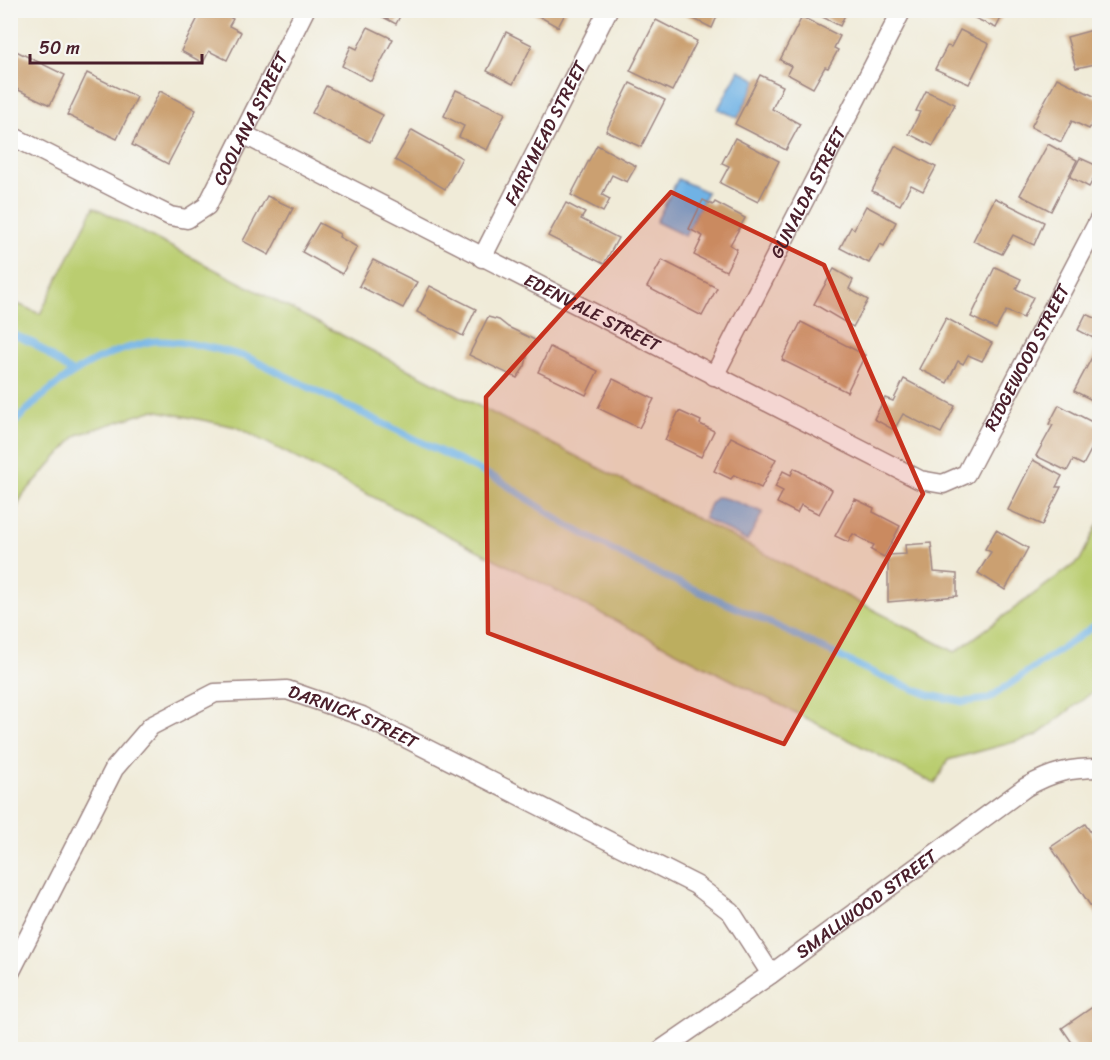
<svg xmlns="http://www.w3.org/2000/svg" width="1110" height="1060" font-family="Sriracha,sans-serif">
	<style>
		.green { fill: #bacd70; stroke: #82764e; stroke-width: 1.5 }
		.water { fill: #6fb2e5; stroke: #5c6888; stroke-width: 1.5 }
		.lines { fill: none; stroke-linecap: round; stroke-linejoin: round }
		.stream { stroke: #6fb2e5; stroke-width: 7 }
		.building { fill: #cba071 }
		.minor-casing { stroke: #9d8582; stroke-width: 21 }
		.minor { stroke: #fff; stroke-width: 18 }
		.marked { fill: #c8321e; fill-opacity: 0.2; stroke: #c8321e; stroke-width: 4.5; stroke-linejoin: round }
		.labels { text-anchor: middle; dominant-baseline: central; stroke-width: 5; stroke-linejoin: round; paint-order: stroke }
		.street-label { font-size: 18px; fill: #4a1f2b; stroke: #f6f6f2 }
	</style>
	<rect width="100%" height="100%" fill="#f6f6f2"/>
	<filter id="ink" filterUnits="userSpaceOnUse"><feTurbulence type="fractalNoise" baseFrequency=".0167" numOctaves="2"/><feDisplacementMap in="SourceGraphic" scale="12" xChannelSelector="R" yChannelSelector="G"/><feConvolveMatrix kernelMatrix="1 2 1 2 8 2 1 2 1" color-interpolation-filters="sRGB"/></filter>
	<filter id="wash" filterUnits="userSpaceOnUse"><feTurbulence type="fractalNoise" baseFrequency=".008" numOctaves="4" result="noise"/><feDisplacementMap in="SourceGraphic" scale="24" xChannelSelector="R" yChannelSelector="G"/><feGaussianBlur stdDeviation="1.35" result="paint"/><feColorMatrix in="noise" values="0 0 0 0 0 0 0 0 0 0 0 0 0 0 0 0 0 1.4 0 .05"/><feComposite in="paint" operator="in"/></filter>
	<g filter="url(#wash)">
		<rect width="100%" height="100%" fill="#f0ebd8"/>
		<polygon class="green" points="94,207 955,652 1080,560 1099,522 1099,687 1036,736 948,760 935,784 236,427 154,410 77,435 23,495 11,520 11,301 40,314"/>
		<g class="water">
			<polygon points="739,70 757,80 738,118 718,109"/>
			<polygon points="678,179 707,192 685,236 656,222"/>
			<path d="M717 497C732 498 747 507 763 512L747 541 704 518 710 504Z"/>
		</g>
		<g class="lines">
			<g class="stream">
				<polyline points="10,333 35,344 71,372"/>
				<path d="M10 427C45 391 82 360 131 347 139 345 149 341 157 341 188 341 218 349 247 357L499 480 567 525 650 570 760 618 878 675 929 695 964 702 988 699 1100 622"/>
			</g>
		</g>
		<g id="blocks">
			<g class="building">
				<polygon points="202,10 217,10 233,19 229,26 241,32 227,60 209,51 203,63 181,51"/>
				<polygon points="370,10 403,10 396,24"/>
				<polygon points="528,10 567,10 558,27"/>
				<polygon points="676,10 720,10 712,28"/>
				<polygon points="809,10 847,10 840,26"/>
				<polygon points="958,10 1005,10 996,28"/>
				<polygon points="802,17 840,36 834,48 838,50 828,68 825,67 813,88 787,74 791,66 780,60"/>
				<polygon points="656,20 697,41 672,91 630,71"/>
				<polygon points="368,27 393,39 371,81 342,66 351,46 357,49"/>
				<polygon points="1100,28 1100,63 1076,68 1067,37"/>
				<polygon points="960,30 989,44 969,84 935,69 947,46 951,47"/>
				<polygon points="506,32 532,45 513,84 487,71"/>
				<polygon points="14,50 65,75 50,105 10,86 10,57"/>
				<polygon points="87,73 137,97 117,139 67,115"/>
				<polygon points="760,75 783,86 772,109 800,124 786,150 735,124"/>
				<polygon points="1057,78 1100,99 1100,111 1089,129 1072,121 1061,142 1031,127"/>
				<polygon points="630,83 665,100 641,147 606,131"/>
				<polygon points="326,86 383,115 370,142 312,113"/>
				<polygon points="456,90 505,113 487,150 459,137 464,126 444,116"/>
				<polygon points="160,91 196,110 168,164 132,145"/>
				<polygon points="926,91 955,104 933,146 909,134 920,112 916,111"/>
				<polygon points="412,130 462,158 445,189 395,160"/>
				<polygon points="735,138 779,161 758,202 720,183 729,166 722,163"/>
				<polygon points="1048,144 1077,160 1051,211 1020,195"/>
				<polygon points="597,145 636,166 627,182 612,175 602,195 610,199 603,212 571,195"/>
				<polygon points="895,146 936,167 923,191 911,185 900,205 872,191"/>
				<polygon points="1080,158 1100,167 1089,187 1070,177"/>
				<polygon points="267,196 293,208 269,255 243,241"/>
				<polygon points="995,198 1044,222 1034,245 1013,235 1002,254 973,241"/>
				<polygon points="703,200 713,205 715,202 745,218 730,245 737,249 726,271 694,255 703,236 689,229"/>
				<polygon points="566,203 585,213 581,219 618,238 604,264 548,236"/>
				<polygon points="866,206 896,222 884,246 880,244 869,263 840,248 851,227 854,229"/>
				<polygon points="319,223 340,234 339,237 357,247 342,274 302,252"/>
				<polygon points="373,260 417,282 403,308 359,286"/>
				<polygon points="662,260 717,288 702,316 647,287"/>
				<polygon points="995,267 1021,279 1016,289 1033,297 1023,318 1006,311 996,329 971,317"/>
				<polygon points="834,269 853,280 849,289 868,300 853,327 814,304"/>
				<polygon points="430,286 476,309 463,336 417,312"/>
				<polygon points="1086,314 1100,320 1100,330 1095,339 1078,330"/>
				<polygon points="488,317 499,320 508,327 535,340 528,353 525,366 517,378 469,355"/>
				<polygon points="946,318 992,343 982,361 968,355 963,364 958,361 947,383 919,369"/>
				<polygon points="801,322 865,355 847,392 782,360"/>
				<polygon points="550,347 598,371 586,395 538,372"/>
				<polygon points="1097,348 1100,349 1100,404 1074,391"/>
				<polygon points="613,379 654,399 639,428 598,408"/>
				<polygon points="904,379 955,406 941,433 903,414 894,430 874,419 885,398 893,401"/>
				<polygon points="1059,405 1100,426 1100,433 1083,465 1073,460 1067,471 1036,456 1053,425 1049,424"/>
				<polygon points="679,411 701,421 700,424 714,431 701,457 665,440"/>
				<polygon points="731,437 776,459 761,488 734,475 731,479 714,471"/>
				<polygon points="1033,460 1062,476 1056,487 1061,487 1042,525 1008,510"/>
				<polygon points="794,468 832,490 819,514 801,505 797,513 777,503 783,491 775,487 783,471 791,475"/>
				<polygon points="855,499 874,508 873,512 900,526 884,557 871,550 874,545 853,534 848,542 835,536"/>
				<polygon points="996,530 1028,548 1005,590 978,573 991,552 985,549"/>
				<polygon points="931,543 934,572 957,574 957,596 888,602 888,555 906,554 905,545"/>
				<polygon points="1085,824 1096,840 1100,838 1100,920 1051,847"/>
				<polygon points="1100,1002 1100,1050 1077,1050 1062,1028"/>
			</g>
		</g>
	</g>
	<g filter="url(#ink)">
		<use href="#blocks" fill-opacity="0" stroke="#9d8582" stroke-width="1.5"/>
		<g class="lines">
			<defs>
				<g id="minor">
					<path id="s1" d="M243 134 920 480 943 484 966 474 1100 218"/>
					<path id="s2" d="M10 135 150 206 170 216 187 219 207 206 305 10"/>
					<path id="s3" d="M482 258 608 10"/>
					<path id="s4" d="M714 376 902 10"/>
					<path id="s5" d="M10 973 114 769 151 726 215 693 287 690 362 716 696 885 731 912 771 974"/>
					<path id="s6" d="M661 1050 771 974 1026 787C1053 772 1070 768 1100 768"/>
				</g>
			</defs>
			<use href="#minor" class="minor-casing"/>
			<use href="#minor" class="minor"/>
		</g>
	</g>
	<path class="marked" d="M671 192 824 265 923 494 784 744 488 633 486 397Z"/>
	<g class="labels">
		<g class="street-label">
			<text stroke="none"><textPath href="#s2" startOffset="318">COOLANA STREET</textPath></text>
			<text stroke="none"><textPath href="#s3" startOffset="140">FAIRYMEAD STREET</textPath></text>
			<text stroke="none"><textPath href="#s4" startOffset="206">GUNALDA STREET</textPath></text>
			<text stroke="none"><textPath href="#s1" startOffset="392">EDENVALE STREET</textPath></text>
			<text stroke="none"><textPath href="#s1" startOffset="940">RIDGEWOOD STREET</textPath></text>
			<text stroke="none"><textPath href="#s5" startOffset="501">DARNICK STREET</textPath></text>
			<text stroke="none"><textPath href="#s6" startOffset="252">SMALLWOOD STREET</textPath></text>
		</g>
	</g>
	<rect width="1110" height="1060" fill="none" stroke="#f6f6f2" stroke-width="36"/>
	<path d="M30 54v9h172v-9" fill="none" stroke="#4a1f2b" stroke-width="3"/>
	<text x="39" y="54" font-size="18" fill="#4a1f2b" stroke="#f6f6f2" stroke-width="4.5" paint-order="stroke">50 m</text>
</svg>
